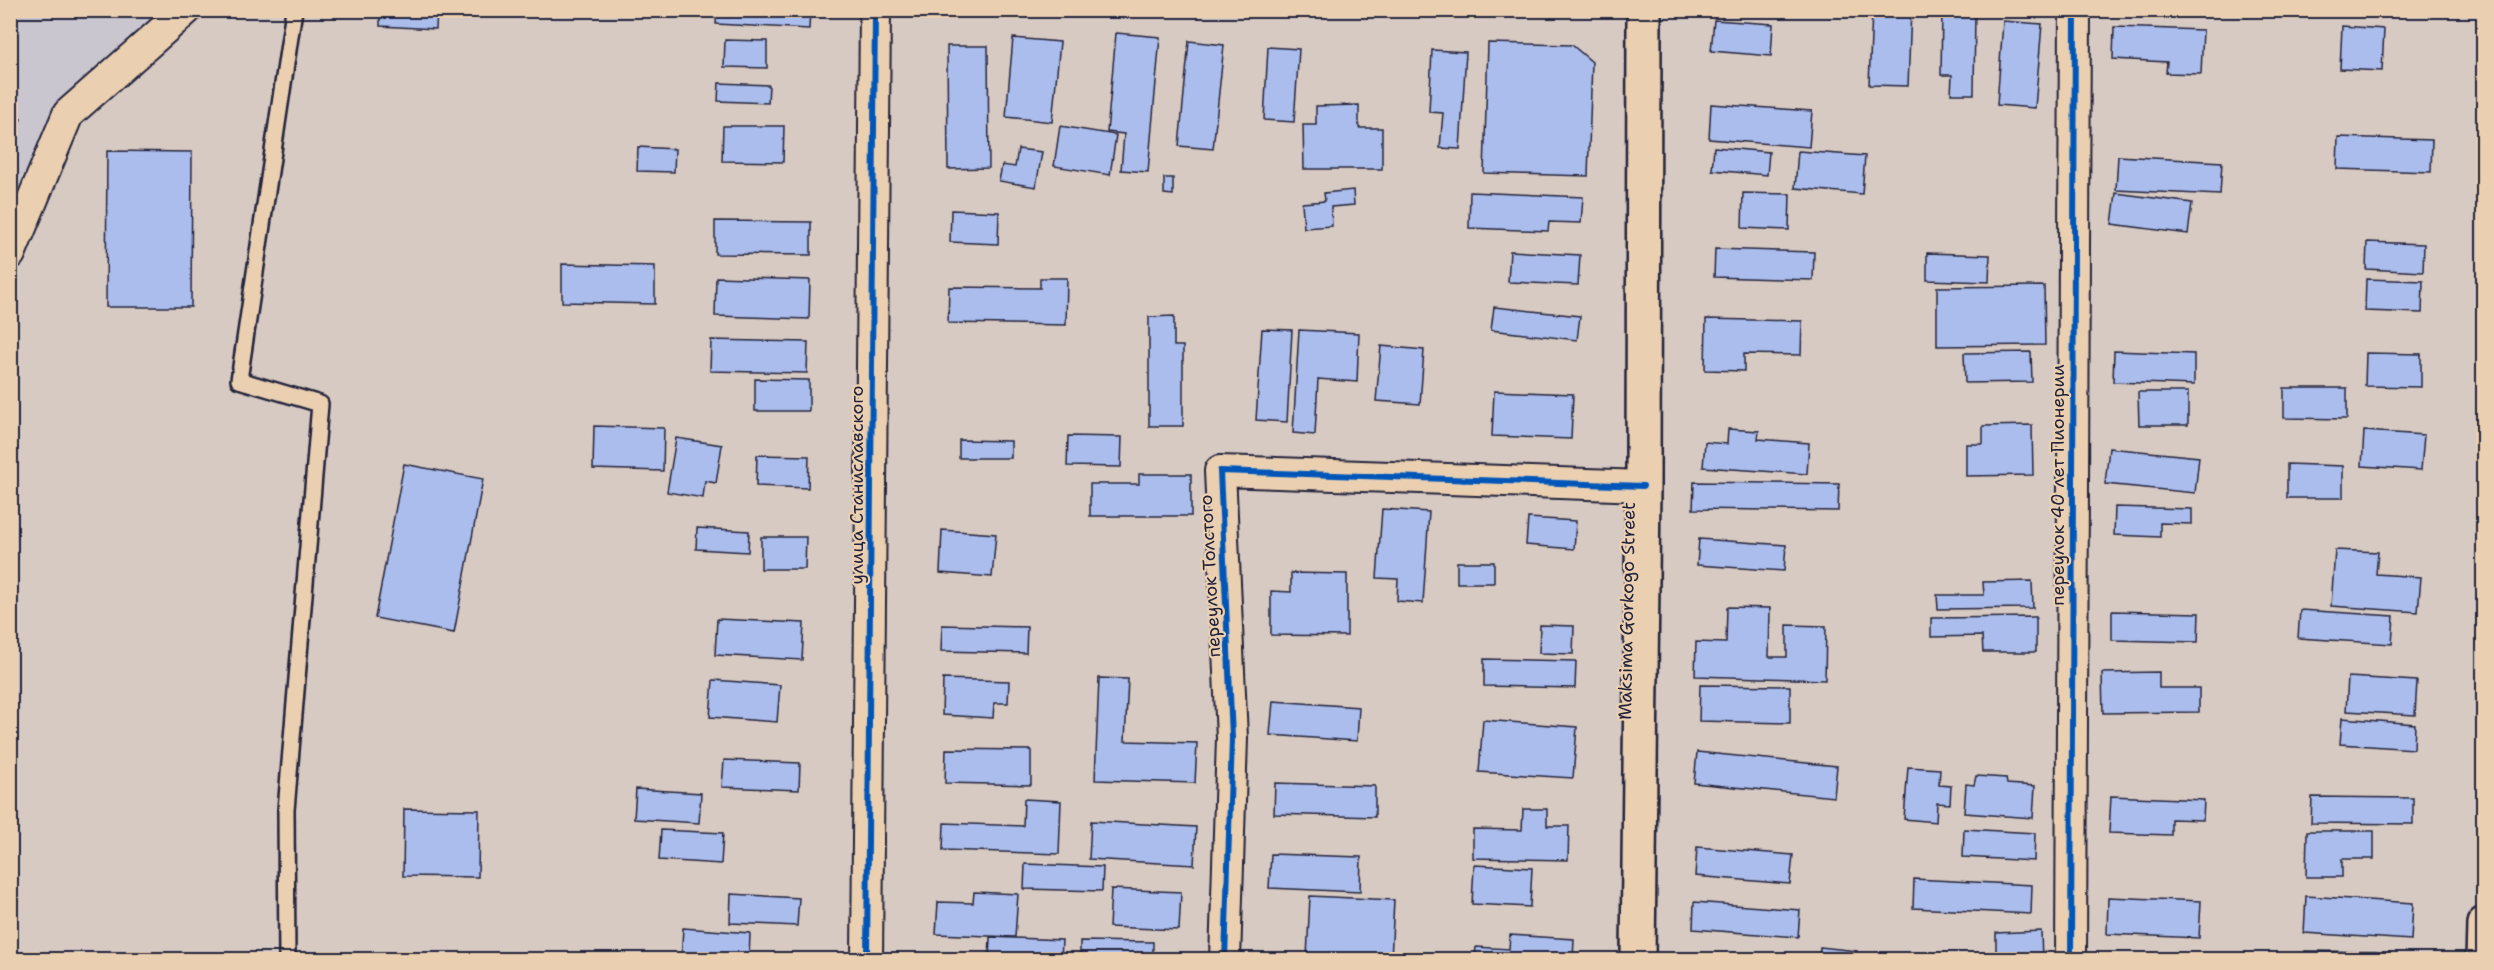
<svg xmlns="http://www.w3.org/2000/svg" width="2494" height="970" font-family="'Shantell Sans',sans-serif">
	<style>
		.built { fill: #cac6cf }
		.building { fill: #abbdec; stroke: #22223b; stroke-width: 1.5 }
		.lines { fill: none; stroke-linecap: round; stroke-linejoin: round }
		.lane-casing { stroke: #22223b; stroke-width: 20 }
		.street-casing { stroke: #22223b; stroke-width: 34 }
		.secondary-casing { stroke: #22223b; stroke-width: 38 }
		.lane { stroke: #ead0b1; stroke-width: 15 }
		.street { stroke: #ead0b1; stroke-width: 30 }
		.secondary { stroke: #ead0b1; stroke-width: 33 }
		.cycleway-casing { stroke: #ead0b1; stroke-width: 10 }
		.cycleway { stroke: #0057b8; stroke-width: 6 }
		.labels { text-anchor: middle; dominant-baseline: central; stroke-width: 4.5; stroke-linejoin: round; paint-order: stroke }
		.street-label { font-size: 18px; fill: #22223b; stroke: #ead0b1 }
	</style>
	<rect width="100%" height="100%" fill="#d7cac3"/>
	<filter id="ink" filterUnits="userSpaceOnUse"><feTurbulence type="fractalNoise" baseFrequency=".0167" numOctaves="2"/><feDisplacementMap in="SourceGraphic" scale="12" xChannelSelector="R" yChannelSelector="G"/><feConvolveMatrix kernelMatrix="1 2 1 2 8 2 1 2 1" color-interpolation-filters="sRGB"/></filter>
	<g filter="url(#ink)">
		<polygon class="built" points="11,11 176,11 49,123 11,232"/>
		<g class="building">
			<polygon points="380,10 437,10 436,29 380,26"/>
			<polygon points="717,10 810,10 809,29 716,24"/>
			<polygon points="1872,10 1911,10 1908,86 1869,85"/>
			<polygon points="1942,10 1975,10 1974,94 1951,94 1952,75 1941,75"/>
			<polygon points="1714,20 1773,24 1771,56 1711,51"/>
			<polygon points="2003,21 2042,24 2035,108 1997,105"/>
			<polygon points="2342,26 2384,29 2382,71 2340,69"/>
			<polygon points="2114,27 2203,30 2201,74 2166,73 2167,62 2113,59"/>
			<polygon points="1116,33 1160,37 1148,172 1121,170 1124,134 1107,132"/>
			<polygon points="1013,38 1060,42 1052,122 1006,117"/>
			<polygon points="725,40 767,41 767,68 724,67"/>
			<polygon points="1189,41 1224,45 1213,149 1179,146"/>
			<polygon points="1488,43 1572,45 1592,62 1588,176 1484,173"/>
			<polygon points="947,46 988,46 989,168 948,169"/>
			<polygon points="1268,47 1299,49 1294,122 1264,120"/>
			<polygon points="1432,50 1466,52 1460,149 1440,148 1443,113 1429,112"/>
			<polygon points="719,83 769,85 768,103 718,101"/>
			<polygon points="1711,104 1812,111 1809,147 1709,139"/>
			<polygon points="1359,105 1359,128 1382,128 1382,169 1304,169 1303,125 1316,125 1316,106"/>
			<polygon points="10,115 21,119 10,145"/>
			<polygon points="723,126 784,126 783,162 722,161"/>
			<polygon points="1060,126 1116,135 1110,175 1054,166"/>
			<polygon points="2338,137 2432,140 2431,172 2337,169"/>
			<polygon points="638,147 675,149 674,172 637,171"/>
			<polygon points="1714,147 1769,152 1767,175 1712,170"/>
			<polygon points="1018,149 1042,152 1036,187 999,181 1002,165 1015,167"/>
			<polygon points="107,151 192,152 191,307 106,307"/>
			<polygon points="1798,151 1865,156 1862,194 1795,188"/>
			<polygon points="2118,156 2222,162 2220,195 2116,190"/>
			<polygon points="1164,178 1173,178 1173,195 1164,194"/>
			<polygon points="1353,190 1354,205 1331,207 1332,226 1304,228 1302,203 1325,201 1324,193"/>
			<polygon points="1470,192 1583,197 1581,223 1549,222 1548,231 1469,228"/>
			<polygon points="1743,193 1790,194 1789,230 1742,228"/>
			<polygon points="2116,193 2192,203 2188,234 2112,224"/>
			<polygon points="951,210 999,212 998,244 950,242"/>
			<polygon points="715,221 811,222 811,255 715,254"/>
			<polygon points="2367,242 2424,244 2423,272 2366,269"/>
			<polygon points="1715,249 1814,252 1813,280 1714,277"/>
			<polygon points="1510,251 1580,255 1578,285 1508,282"/>
			<polygon points="1927,253 1990,255 1989,282 1927,280"/>
			<polygon points="562,264 655,266 655,304 562,302"/>
			<polygon points="716,277 810,280 809,319 715,316"/>
			<polygon points="1040,278 1067,278 1066,325 948,323 949,287 1040,288"/>
			<polygon points="2366,279 2423,281 2422,313 2365,311"/>
			<polygon points="2044,286 2045,345 1937,346 1937,287"/>
			<polygon points="1494,307 1580,316 1577,340 1491,330"/>
			<polygon points="1174,316 1174,346 1183,346 1183,426 1149,426 1149,317"/>
			<polygon points="1706,319 1802,321 1801,355 1744,354 1744,371 1705,370"/>
			<polygon points="1262,329 1292,330 1287,422 1256,420"/>
			<polygon points="1299,330 1359,333 1357,382 1318,379 1315,435 1293,433"/>
			<polygon points="711,340 808,342 807,373 710,371"/>
			<polygon points="1381,346 1424,350 1420,404 1376,401"/>
			<polygon points="2114,351 2194,354 2194,385 2113,382"/>
			<polygon points="2031,352 2032,382 1965,383 1964,353"/>
			<polygon points="2366,353 2421,354 2421,387 2365,386"/>
			<polygon points="755,379 809,380 809,411 755,411"/>
			<polygon points="2284,388 2347,388 2347,419 2284,418"/>
			<polygon points="1494,391 1573,394 1571,439 1492,436"/>
			<polygon points="2138,392 2188,392 2188,425 2139,425"/>
			<polygon points="2032,425 2033,475 1966,476 1966,444 1983,444 1983,426"/>
			<polygon points="594,426 664,428 663,471 593,469"/>
			<polygon points="1728,429 1759,431 1758,439 1809,443 1807,474 1703,467 1705,442 1727,444"/>
			<polygon points="2364,431 2424,435 2421,470 2362,466"/>
			<polygon points="1068,436 1122,437 1121,467 1067,466"/>
			<polygon points="676,438 722,445 716,483 705,481 703,498 667,492"/>
			<polygon points="959,440 1011,441 1011,458 959,458"/>
			<polygon points="2109,448 2199,457 2195,493 2105,484"/>
			<polygon points="757,455 809,456 808,488 756,486"/>
			<polygon points="404,464 483,479 454,633 375,618"/>
			<polygon points="2287,464 2343,466 2343,498 2287,498"/>
			<polygon points="1139,474 1191,474 1191,516 1090,516 1090,484 1139,484"/>
			<polygon points="1694,482 1839,484 1838,511 1693,509"/>
			<polygon points="2115,507 2192,509 2192,524 2160,523 2160,537 2114,535"/>
			<polygon points="1382,509 1429,512 1423,603 1397,601 1398,579 1377,578"/>
			<polygon points="1528,518 1576,521 1574,549 1526,545"/>
			<polygon points="697,528 749,531 748,552 696,549"/>
			<polygon points="942,530 996,534 992,577 940,573"/>
			<polygon points="761,537 806,537 805,569 761,569"/>
			<polygon points="1699,539 1786,545 1784,571 1697,565"/>
			<polygon points="2335,550 2378,552 2376,574 2421,577 2418,612 2331,606"/>
			<rect x="1457" y="562" width="37" height="21"/>
			<polygon points="1291,573 1347,574 1347,636 1271,635 1271,591 1291,592"/>
			<polygon points="2032,581 2033,608 1938,609 1937,595 1984,595 1983,582"/>
			<polygon points="1727,607 1770,608 1769,657 1787,657 1787,625 1826,626 1825,680 1695,676 1696,642 1726,643"/>
			<polygon points="2300,610 2394,616 2392,644 2298,638"/>
			<polygon points="2112,611 2199,613 2198,642 2112,640"/>
			<polygon points="2036,617 2036,652 1983,652 1982,636 1931,637 1931,618"/>
			<polygon points="717,619 804,623 802,660 715,655"/>
			<polygon points="942,625 1027,627 1026,653 941,651"/>
			<polygon points="1540,625 1574,626 1573,654 1539,653"/>
			<polygon points="1484,659 1576,661 1575,688 1484,686"/>
			<polygon points="2159,672 2159,688 2199,688 2199,712 2103,713 2102,673"/>
			<polygon points="2348,677 2417,681 2415,715 2346,711"/>
			<polygon points="1099,678 1128,679 1125,741 1197,743 1195,783 1095,780"/>
			<polygon points="943,679 1009,681 1008,703 994,703 993,718 942,715"/>
			<polygon points="713,680 780,685 777,722 710,717"/>
			<polygon points="1700,685 1790,686 1790,723 1699,721"/>
			<polygon points="1273,701 1359,707 1357,741 1270,735"/>
			<polygon points="2342,718 2415,724 2414,749 2340,744"/>
			<polygon points="1483,720 1577,727 1573,778 1479,772"/>
			<polygon points="946,749 1031,750 1031,785 945,783"/>
			<polygon points="1697,752 1837,766 1834,797 1694,783"/>
			<polygon points="724,760 800,763 799,790 722,787"/>
			<polygon points="1908,767 1940,769 1939,785 1951,786 1950,804 1937,803 1936,822 1904,819"/>
			<polygon points="1976,776 2006,778 2007,784 2035,786 2033,818 1964,813 1966,784 1974,785"/>
			<polygon points="1275,783 1375,786 1375,817 1274,814"/>
			<polygon points="636,789 701,793 699,823 634,819"/>
			<polygon points="2111,796 2204,800 2203,820 2171,819 2171,835 2109,833"/>
			<polygon points="2312,797 2413,798 2413,824 2311,823"/>
			<polygon points="1024,799 1061,801 1059,854 943,850 944,823 1023,826"/>
			<polygon points="404,809 479,810 478,877 403,876"/>
			<polygon points="1523,809 1547,809 1547,826 1569,826 1568,860 1473,858 1473,829 1522,830"/>
			<polygon points="1091,821 1196,827 1194,865 1089,859"/>
			<polygon points="1964,829 2035,833 2034,861 1963,857"/>
			<polygon points="661,830 723,833 721,864 659,860"/>
			<polygon points="2307,831 2374,831 2374,859 2342,859 2342,877 2306,877"/>
			<polygon points="1697,847 1793,855 1790,884 1695,876"/>
			<polygon points="1271,854 1361,857 1360,892 1269,888"/>
			<polygon points="1025,864 1103,867 1102,891 1024,889"/>
			<polygon points="1474,865 1532,868 1530,907 1472,904"/>
			<polygon points="1914,879 2032,885 2031,914 1913,908"/>
			<polygon points="1111,889 1181,892 1179,930 1109,927"/>
			<polygon points="974,892 1018,894 1015,937 936,934 938,902 973,903"/>
			<polygon points="731,894 799,898 797,926 730,923"/>
			<polygon points="1310,896 1394,900 1391,960 1307,957"/>
			<polygon points="2306,896 2413,903 2411,940 2304,933"/>
			<polygon points="2108,897 2201,901 2199,938 2107,934"/>
			<polygon points="1694,902 1800,910 1798,937 1693,929"/>
			<polygon points="683,928 750,933 749,960 681,960"/>
			<polygon points="2041,931 2042,960 1996,960 1996,933"/>
			<polygon points="1510,935 1574,939 1573,960 1475,960 1476,947 1509,949"/>
			<polygon points="990,937 1062,940 1061,960 989,960"/>
			<polygon points="1080,941 1153,942 1153,960 1080,960"/>
			<polygon points="1820,947 1857,951 1856,960 1819,960"/>
			<polygon points="2305,951 2376,952 2376,960 2304,960"/>
		</g>
		<g class="lines">
			<defs>
				<polyline id="lane" points="287,960 286,810 320,404 239,380 294,10"/>
				<g id="street">
					<polyline points="10,254 68,114 186,10"/>
					<polyline points="867,960 875,10"/>
					<polyline points="1225,960 1232,738 1220,471 1643,486"/>
					<polyline points="2071,960 2075,10"/>
				</g>
				<g id="secondary">
					<polyline points="1638,960 1643,486 1644,10"/>
					<polyline points="2483,960 2484,924"/>
				</g>
			</defs>
			<use href="#lane" class="lane-casing"/>
			<use href="#street" class="street-casing"/>
			<use href="#secondary" class="secondary-casing"/>
			<use href="#lane" class="lane"/>
			<use href="#street" class="street"/>
			<use href="#secondary" class="secondary"/>
			<defs>
				<g id="cycleway">
					<polyline points="867,960 875,10"/>
					<polyline points="1225,960 1232,738 1220,471 1643,486"/>
					<polyline points="2071,960 2075,10"/>
				</g>
			</defs>
			<use href="#cycleway" class="cycleway-casing"/>
			<use href="#cycleway" class="cycleway"/>
		</g>
	</g>
	<g class="labels">
		<g class="street-label">
			<text transform="translate(857 485) rotate(-90)">улица Станиславского</text>
			<text transform="translate(2058 485) rotate(-90)">переулок 40 лет Пионерии</text>
			<text transform="translate(1210 576) rotate(-93)">переулок Толстого</text>
			<text transform="translate(1627 611) rotate(-89)">Maksima Gorkogo Street</text>
		</g>
	</g>
	<rect width="2494" height="970" fill="none" stroke="#ead0b1" stroke-width="36"/>
	<rect x="18" y="18" width="2458" height="934" fill="none" stroke="#22223b" stroke-width="2" filter="url(#ink)"/>
</svg>
